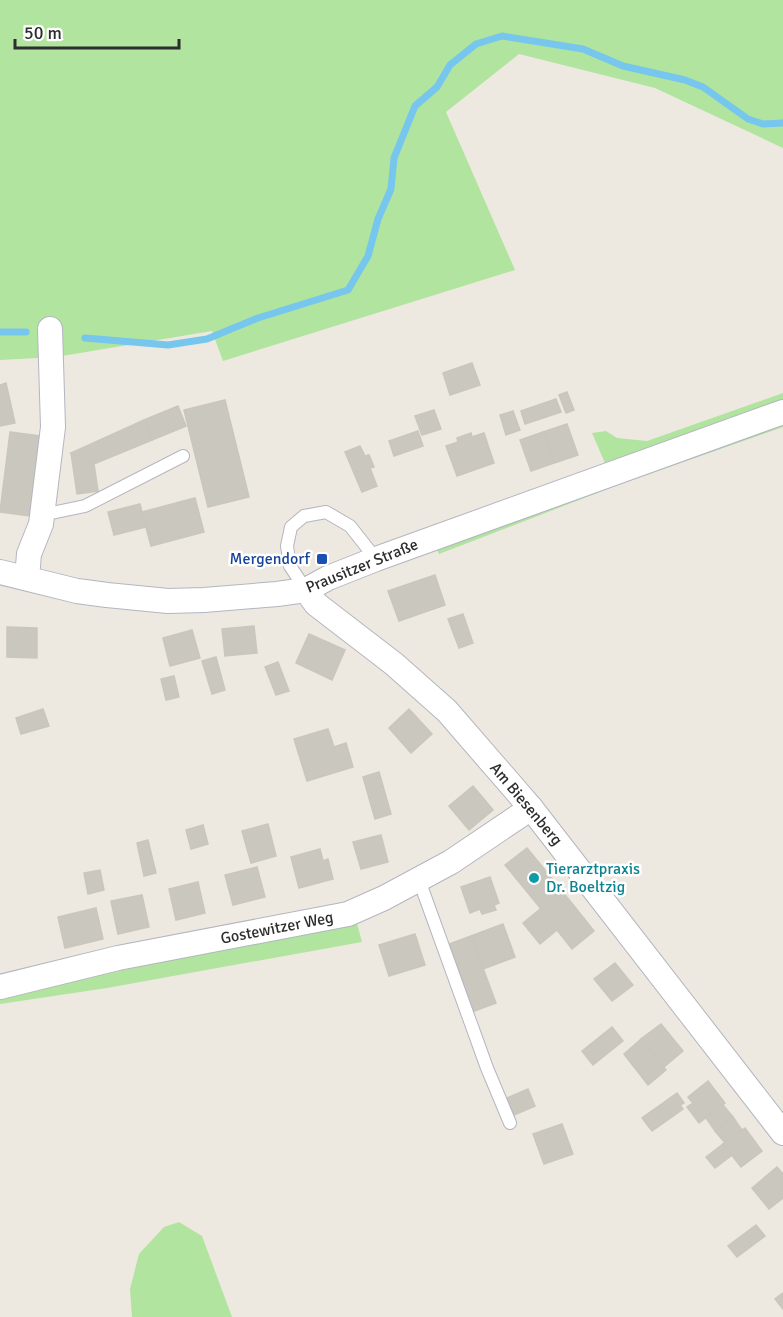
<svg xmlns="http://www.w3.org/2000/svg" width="783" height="1317" font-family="Signika,sans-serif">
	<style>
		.green { fill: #b1e49e }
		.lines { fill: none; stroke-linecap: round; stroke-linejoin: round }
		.stream { stroke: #76c6ee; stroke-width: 7 }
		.building { fill: #cac7bf; stroke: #cac6ba; stroke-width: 1.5 }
		.lane-casing { stroke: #b4b5c0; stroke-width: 14 }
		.street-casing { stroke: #b4b5c0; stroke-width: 26 }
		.lane { stroke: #fff; stroke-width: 12 }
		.street { stroke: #fff; stroke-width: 24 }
		.transit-dot { fill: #1a4fb4; stroke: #fff; stroke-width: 2 }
		.culture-dot { fill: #0f9aa8; stroke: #fff; stroke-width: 2 }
		.labels { text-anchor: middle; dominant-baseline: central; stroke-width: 5; stroke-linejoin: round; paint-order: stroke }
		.transit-label { font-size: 16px; fill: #164399; stroke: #fff; text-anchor: end }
		.street-label { font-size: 16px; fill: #2d2d2d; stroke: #fff }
		.culture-label { font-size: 16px; fill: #0d838f; stroke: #fff; text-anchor: start }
	</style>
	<rect width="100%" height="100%" fill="#eee9e0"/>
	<g class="green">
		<polygon points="0,0 783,0 783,148 655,88 519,54 446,112 515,270 223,361 212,331 56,357 0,360"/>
		<polygon points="783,393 783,401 605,463 592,433 606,431 617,438 647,441"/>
		<polygon points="783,421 783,427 618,485 439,554 437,550"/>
		<polygon points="356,920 362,942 107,988 0,1004 0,994 105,974"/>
		<polygon points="179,1222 202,1236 232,1317 132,1317 130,1289 139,1254 164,1227"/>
	</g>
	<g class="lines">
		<g class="stream">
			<polyline points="0,332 26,332"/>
			<polyline points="85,338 168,345 207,339 258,318 348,290 368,256 378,219 391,189 394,158 415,106 437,87 450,65 476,44 502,36 583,49 623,66 685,80 703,87 748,119 763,124 783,123"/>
		</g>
	</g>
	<g class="building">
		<polygon points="472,363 480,385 450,395 443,373"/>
		<polygon points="6,383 15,423 0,426 0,385"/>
		<polygon points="567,392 574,410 566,413 559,395"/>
		<polygon points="556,399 561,412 525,424 521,411"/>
		<polygon points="225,400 249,497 208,507 184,410"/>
		<polygon points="178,406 186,426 152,440 144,420"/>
		<polygon points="434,410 441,429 422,435 415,416"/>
		<polygon points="513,411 520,430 506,435 500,415"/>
		<polygon points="144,420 152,440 94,464 71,453"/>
		<polygon points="567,424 578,455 554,463 543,432"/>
		<polygon points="418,431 423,446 394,456 389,441"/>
		<polygon points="10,432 40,436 30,516 0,512"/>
		<polygon points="543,432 554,463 531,471 520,440"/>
		<polygon points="471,433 472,437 484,433 494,463 457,476 446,446 458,442 457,438"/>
		<polygon points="360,446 365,456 369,455 374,467 370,468 377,486 362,492 345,452"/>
		<polygon points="71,453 94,464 98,491 77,494"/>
		<polygon points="195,498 204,532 151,546 142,512"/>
		<polygon points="140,504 146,527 114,535 108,512"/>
		<polygon points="435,575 445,605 399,621 388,591"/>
		<polygon points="463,614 473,643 459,648 448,619"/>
		<polygon points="254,626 257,653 225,656 222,629"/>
		<polygon points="7,627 37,628 37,658 7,657"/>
		<polygon points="192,630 200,658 170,666 163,638"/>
		<polygon points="309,634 345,650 332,680 296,663"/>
		<polygon points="216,657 225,690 212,694 202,661"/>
		<polygon points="278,662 289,691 276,695 265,667"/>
		<polygon points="174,676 179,697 166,700 161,679"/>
		<polygon points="43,709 49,726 21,734 16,718"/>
		<polygon points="409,709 432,734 411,753 389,728"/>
		<polygon points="328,729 334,747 346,743 353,767 307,781 294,739"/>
		<polygon points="379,772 391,814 375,819 363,777"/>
		<polygon points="473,786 493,810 469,830 449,806"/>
		<polygon points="268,824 276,856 251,863 242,831"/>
		<polygon points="203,825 208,844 191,849 186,830"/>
		<polygon points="381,835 388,862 361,869 353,842"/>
		<polygon points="148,840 156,873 144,876 137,843"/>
		<polygon points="527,848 562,891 541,909 505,865"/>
		<polygon points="320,849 323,861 328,859 333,879 299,888 291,857"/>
		<polygon points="257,867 265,897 233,905 225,875"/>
		<polygon points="100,870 104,890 88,894 84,873"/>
		<polygon points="490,877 499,903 494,905 496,910 482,914 480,909 470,913 461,887"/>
		<polygon points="198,882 205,913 176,920 169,889"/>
		<polygon points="562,891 594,931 572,949 557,930 540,944 523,923"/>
		<polygon points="142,895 149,927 118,934 111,901"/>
		<polygon points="96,908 103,939 65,948 58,917"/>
		<polygon points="503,924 515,957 483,969 471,936"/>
		<polygon points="415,934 425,965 389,976 379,945"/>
		<polygon points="471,936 496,1003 469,1013 444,946"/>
		<polygon points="615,963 633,985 612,1001 594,979"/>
		<polygon points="661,1024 683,1051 664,1067 641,1039"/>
		<polygon points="612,1027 623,1041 593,1065 582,1051"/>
		<polygon points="641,1039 666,1070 648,1085 624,1054"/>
		<polygon points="708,1081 725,1103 699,1123 687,1107 693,1103 688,1097"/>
		<polygon points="528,1089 535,1106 514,1115 507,1098"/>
		<polygon points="677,1093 684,1103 680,1105 683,1109 652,1131 642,1118"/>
		<polygon points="723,1105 733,1117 715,1131 706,1118"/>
		<polygon points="733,1117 742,1130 725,1143 715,1131"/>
		<polygon points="562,1124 573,1154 544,1164 533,1134"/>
		<polygon points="745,1128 762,1151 741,1167 723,1144"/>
		<polygon points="723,1144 732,1155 715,1168 706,1157"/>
		<polygon points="777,1167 783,1174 783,1198 769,1209 752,1188"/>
		<polygon points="756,1225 765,1236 737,1257 728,1246"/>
		<polygon points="783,1293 783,1309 775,1299"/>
	</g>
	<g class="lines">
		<defs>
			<g id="lane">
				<polyline points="42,515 85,506 183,456"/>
				<polyline points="306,590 290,566 287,546 291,527 304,516 326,512 350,526 376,559"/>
				<polyline points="419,880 487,1068 510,1123"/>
			</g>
			<g id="street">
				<polyline points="0,572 77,591 107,595 168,601 204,600 277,594 306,590 328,578 376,559 783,412"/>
				<polyline points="27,578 29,554 41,524 53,427 50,329"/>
				<polyline points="306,590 316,604 394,664 447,711 531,808 783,1133"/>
				<polyline points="0,987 118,958 348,914 384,898 451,862 531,808"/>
			</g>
		</defs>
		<use href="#lane" class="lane-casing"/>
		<use href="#street" class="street-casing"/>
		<use href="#lane" class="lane"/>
		<use href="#street" class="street"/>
	</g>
	<rect class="transit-dot" x="316" y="553" width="12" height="12" rx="3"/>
	<circle class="culture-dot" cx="534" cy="878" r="6"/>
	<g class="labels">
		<g class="transit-label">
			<text x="310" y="559">Mergendorf</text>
		</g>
		<g class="street-label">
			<text transform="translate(362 566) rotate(-22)">Prausitzer Straße</text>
			<text transform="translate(526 804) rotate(50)">Am Biesenberg</text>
			<text transform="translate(277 928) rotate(-11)">Gostewitzer Weg</text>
		</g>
		<g class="culture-label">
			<text x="546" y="869">Tierarztpraxis<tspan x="546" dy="18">Dr. Boeltzig</tspan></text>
		</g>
	</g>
	<path d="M15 39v9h164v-9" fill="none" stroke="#2d2d2d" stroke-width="3"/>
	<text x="24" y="39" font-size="18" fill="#2d2d2d" stroke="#ffffff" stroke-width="4.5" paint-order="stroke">50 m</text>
</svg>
